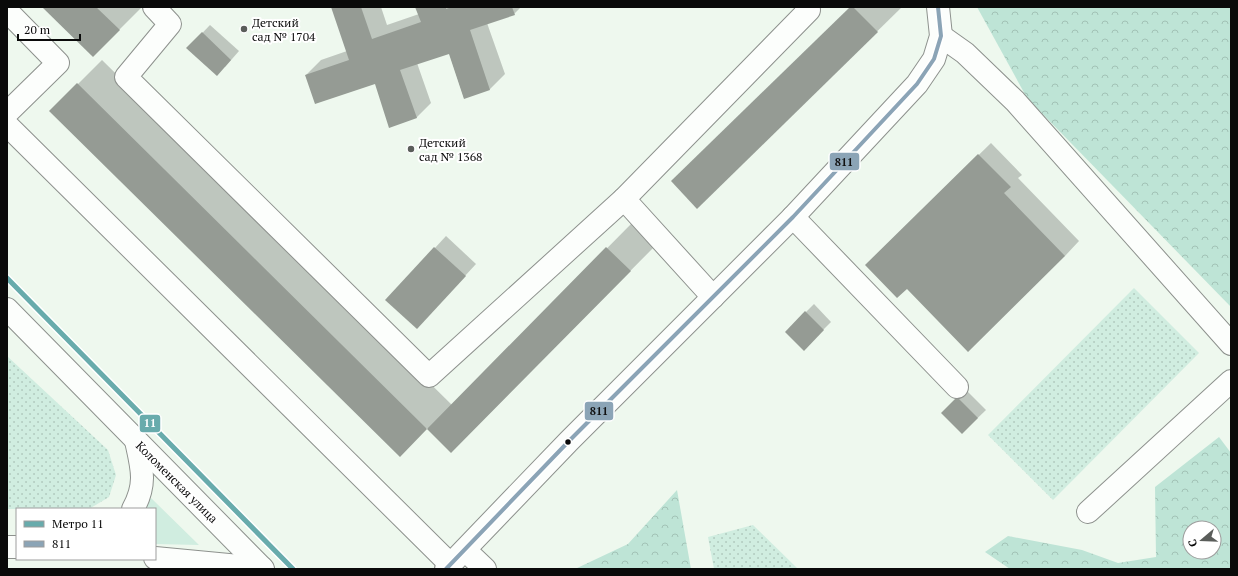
<svg xmlns="http://www.w3.org/2000/svg" width="1238" height="576" font-family="'PT Serif',serif">
	<style>
		.grass { fill: #d0ede0 }
		.forest { fill: url(#forest-crowns); fill-rule: evenodd }
		.park { fill: url(#park-dots) }
		.shadow { fill: #0003 }
		.building { fill: #959b94 }
		.lines { fill: none; stroke-linecap: round; stroke-linejoin: round }
		.minor-casing { stroke: #8d918d; stroke-width: 24 }
		.minor { stroke: #fcfefc; stroke-width: 22 }
		.bus-1-casing { stroke: #fff; stroke-width: 7 }
		.bus-1 { stroke: #8ba4b6; stroke-width: 4 }
		.metro-1-casing { stroke: #fff; stroke-width: 8 }
		.metro-1 { stroke: #68abac; stroke-width: 5 }
		.poi-dot { fill: #5a5d5a; stroke: #fff; stroke-width: 1.5 }
		.bus-dot { fill: #0a0a0a; stroke: #fff; stroke-width: 1.5 }
		.labels { text-anchor: middle; dominant-baseline: central; stroke-width: 4; stroke-linejoin: round; paint-order: stroke }
		.poi-label { font-size: 12px; fill: #0a0a0a; stroke: #fff; text-anchor: start }
		.street-label { font-size: 12px; fill: #0a0a0a; stroke: #fff }
		.line-badge { stroke: #fff; stroke-width: 1.5 }
		.badge-label { font-size: 11px; text-anchor: middle; font-weight: bold; fill: #fff }
		.pale-badge-label { font-size: 11px; text-anchor: middle; font-weight: bold; fill: #111 }
	</style>
	<defs>
		<pattern id="forest-crowns" width="20" height="18" patternUnits="userSpaceOnUse"><rect width="20" height="18" fill="#bee4d6"/><path d="M2 6a3 3 0 1 1 6 0M12 15a3 3 0 1 1 6 0" fill="none" stroke="#a2c2b6"/></pattern>
		<pattern id="park-dots" width="8" height="8" patternUnits="userSpaceOnUse"><rect width="8" height="8" fill="#d0ede0"/><path d="M2 2h.1M6 6h.1" fill="none" stroke="#b1cabf" stroke-width="1.8" stroke-linecap="round"/></pattern>
	</defs>
	<rect width="100%" height="100%" fill="#eef8ee"/>
	<polygon class="grass" points="151,498 199,545 155,544 155,509 144,509"/>
	<g class="forest">
		<polygon points="977,7 1231,7 1231,307 1027,98"/>
		<path d="M1219 437 1231 453V569H1010L985 552 1008 536 1082 550 1118 563 1156 557 1155 487ZM1190 528H1214V552H1190Z"/>
		<polygon points="677,490 691,569 575,569 628,544"/>
	</g>
	<g class="park">
		<polygon points="1134,288 1199,353 1053,500 988,435"/>
		<polygon points="7,356 108,450 116,475 109,497 89,509 7,509"/>
		<polygon points="753,525 798,569 714,569 708,537"/>
	</g>
	<g class="shadow">
		<polygon points="43,7 142,7 93,56"/>
		<polygon points="332,7 381,7 387,25 419,14 416,7 521,7 514,14 487,23 505,74 490,89 464,98 449,52 417,63 431,103 416,118 376,83 306,75 321,60 347,51"/>
		<polygon points="851,7 902,7 697,208"/>
		<polygon points="210,25 239,51 225,67 188,48"/>
		<polygon points="102,60 452,405 632,223 655,246 451,452 427,428 400,455 51,111"/>
		<polygon points="991,143 1022,175 1018,178 1079,241 1065,256 908,289 866,265"/>
		<polygon points="446,236 476,264 428,316 387,300"/>
		<polygon points="814,304 831,322 804,349 786,332"/>
		<polygon points="966,390 986,410 962,433 950,405"/>
	</g>
	<g class="building">
		<polygon points="42,7 96,7 120,30 93,57"/>
		<polygon points="331,7 361,7 372,39 421,22 415,7 446,7 446,9 452,7 512,7 515,15 470,30 490,90 464,99 449,54 400,70 417,118 389,128 375,84 315,104 305,75 349,60"/>
		<polygon points="850,7 853,7 878,32 697,209 671,181"/>
		<polygon points="202,32 231,60 217,76 186,48"/>
		<polygon points="77,83 427,429 606,247 631,271 451,453 427,429 400,457 49,111"/>
		<polygon points="978,154 1011,187 1004,193 1065,256 968,352 907,289 897,298 865,265"/>
		<polygon points="434,247 466,276 417,329 385,300"/>
		<polygon points="805,311 824,330 804,351 785,332"/>
		<polygon points="957,397 978,418 962,434 941,413"/>
	</g>
	<g class="lines">
		<defs>
			<g id="minor">
				<polyline points="154,7 170,24 126,77 429,376 624,199"/>
				<polyline points="7,11 58,63 7,113"/>
				<polyline points="941,36 965,53 1015,101 1231,344"/>
				<polyline points="7,125 451,565"/>
				<polyline points="793,217 957,387"/>
				<polyline points="713,297 624,199 809,10 806,7"/>
				<polyline points="7,309 263,569"/>
				<path d="M133 509C147 484 142 468 136 441"/>
				<polyline points="1088,512 1231,381"/>
				<polyline points="7,547 17,547"/>
				<polyline points="465,550 485,569"/>
				<polyline points="155,558 262,568"/>
				<polyline points="446,569 569,441 793,217 917,84 934,59 941,36 938,7"/>
			</g>
		</defs>
		<use href="#minor" class="minor-casing"/>
		<use href="#minor" class="minor"/>
		<defs>
			<polyline id="bus-1" points="446,569 569,441 793,217 917,84 934,59 941,36 938,7"/>
		</defs>
		<use href="#bus-1" class="bus-1-casing"/>
		<use href="#bus-1" class="bus-1"/>
		<defs>
			<polyline id="metro-1" points="7,278 293,569"/>
		</defs>
		<use href="#metro-1" class="metro-1-casing"/>
		<use href="#metro-1" class="metro-1"/>
	</g>
	<g class="poi-dot">
		<circle cx="244" cy="29" r="4"/>
		<circle cx="411" cy="149" r="4"/>
	</g>
	<circle class="bus-dot" cx="568" cy="442" r="3.5"/>
	<g class="labels">
		<g class="poi-label">
			<text x="252" y="22">Детский<tspan x="252" dy="14">сад № 1704</tspan></text>
			<text x="419" y="142">Детский<tspan x="419" dy="14">сад № 1368</tspan></text>
		</g>
		<g class="street-label">
			<text transform="translate(177 482) rotate(45)">Коломенская улица</text>
		</g>
	</g>
	<g class="line-badge">
		<rect x="829" y="152" width="31" height="19" rx="4" fill="#8ba4b6"/>
		<rect x="584" y="401" width="30" height="20" rx="4" fill="#8ba4b6"/>
		<rect x="139" y="414" width="22" height="19" rx="4" fill="#68abac"/>
	</g>
	<g class="badge-label">
		<text x="150" y="427">11</text>
	</g>
	<g class="pale-badge-label">
		<text x="844" y="166">811</text>
		<text x="599" y="415">811</text>
	</g>
	<rect width="1238" height="576" fill="none" stroke="#0a0a0a" stroke-width="16"/>
	<rect x="16" y="508" width="140" height="52" fill="#ffffff" stroke="#9d9d9d"/>
	<rect x="24" y="521" width="20" height="6" fill="#68abac" stroke="#9d9d9d"/>
	<text x="52" y="528" font-size="12" fill="#0a0a0a">Метро 11</text>
	<rect x="24" y="541" width="20" height="6" fill="#8ba4b6" stroke="#9d9d9d"/>
	<text x="52" y="548" font-size="12" fill="#0a0a0a">811</text>
	<g transform="translate(1202 540) rotate(251)"><circle r="19" fill="#ffffff" stroke="#9d9d9d"/>
	<path d="M0-3L7 15L0 10L-7 15Z" fill="#5a5d5a"/>
	<text y="-6" font-size="11" font-weight="bold" text-anchor="middle" fill="#0a0a0a">С</text>
	</g>
	<path d="M18 34v6h62v-6" fill="none" stroke="#0a0a0a" stroke-width="2"/>
	<text x="24" y="34" font-size="12" fill="#0a0a0a" stroke="#ffffff" stroke-width="3" paint-order="stroke">20 m</text>
</svg>
